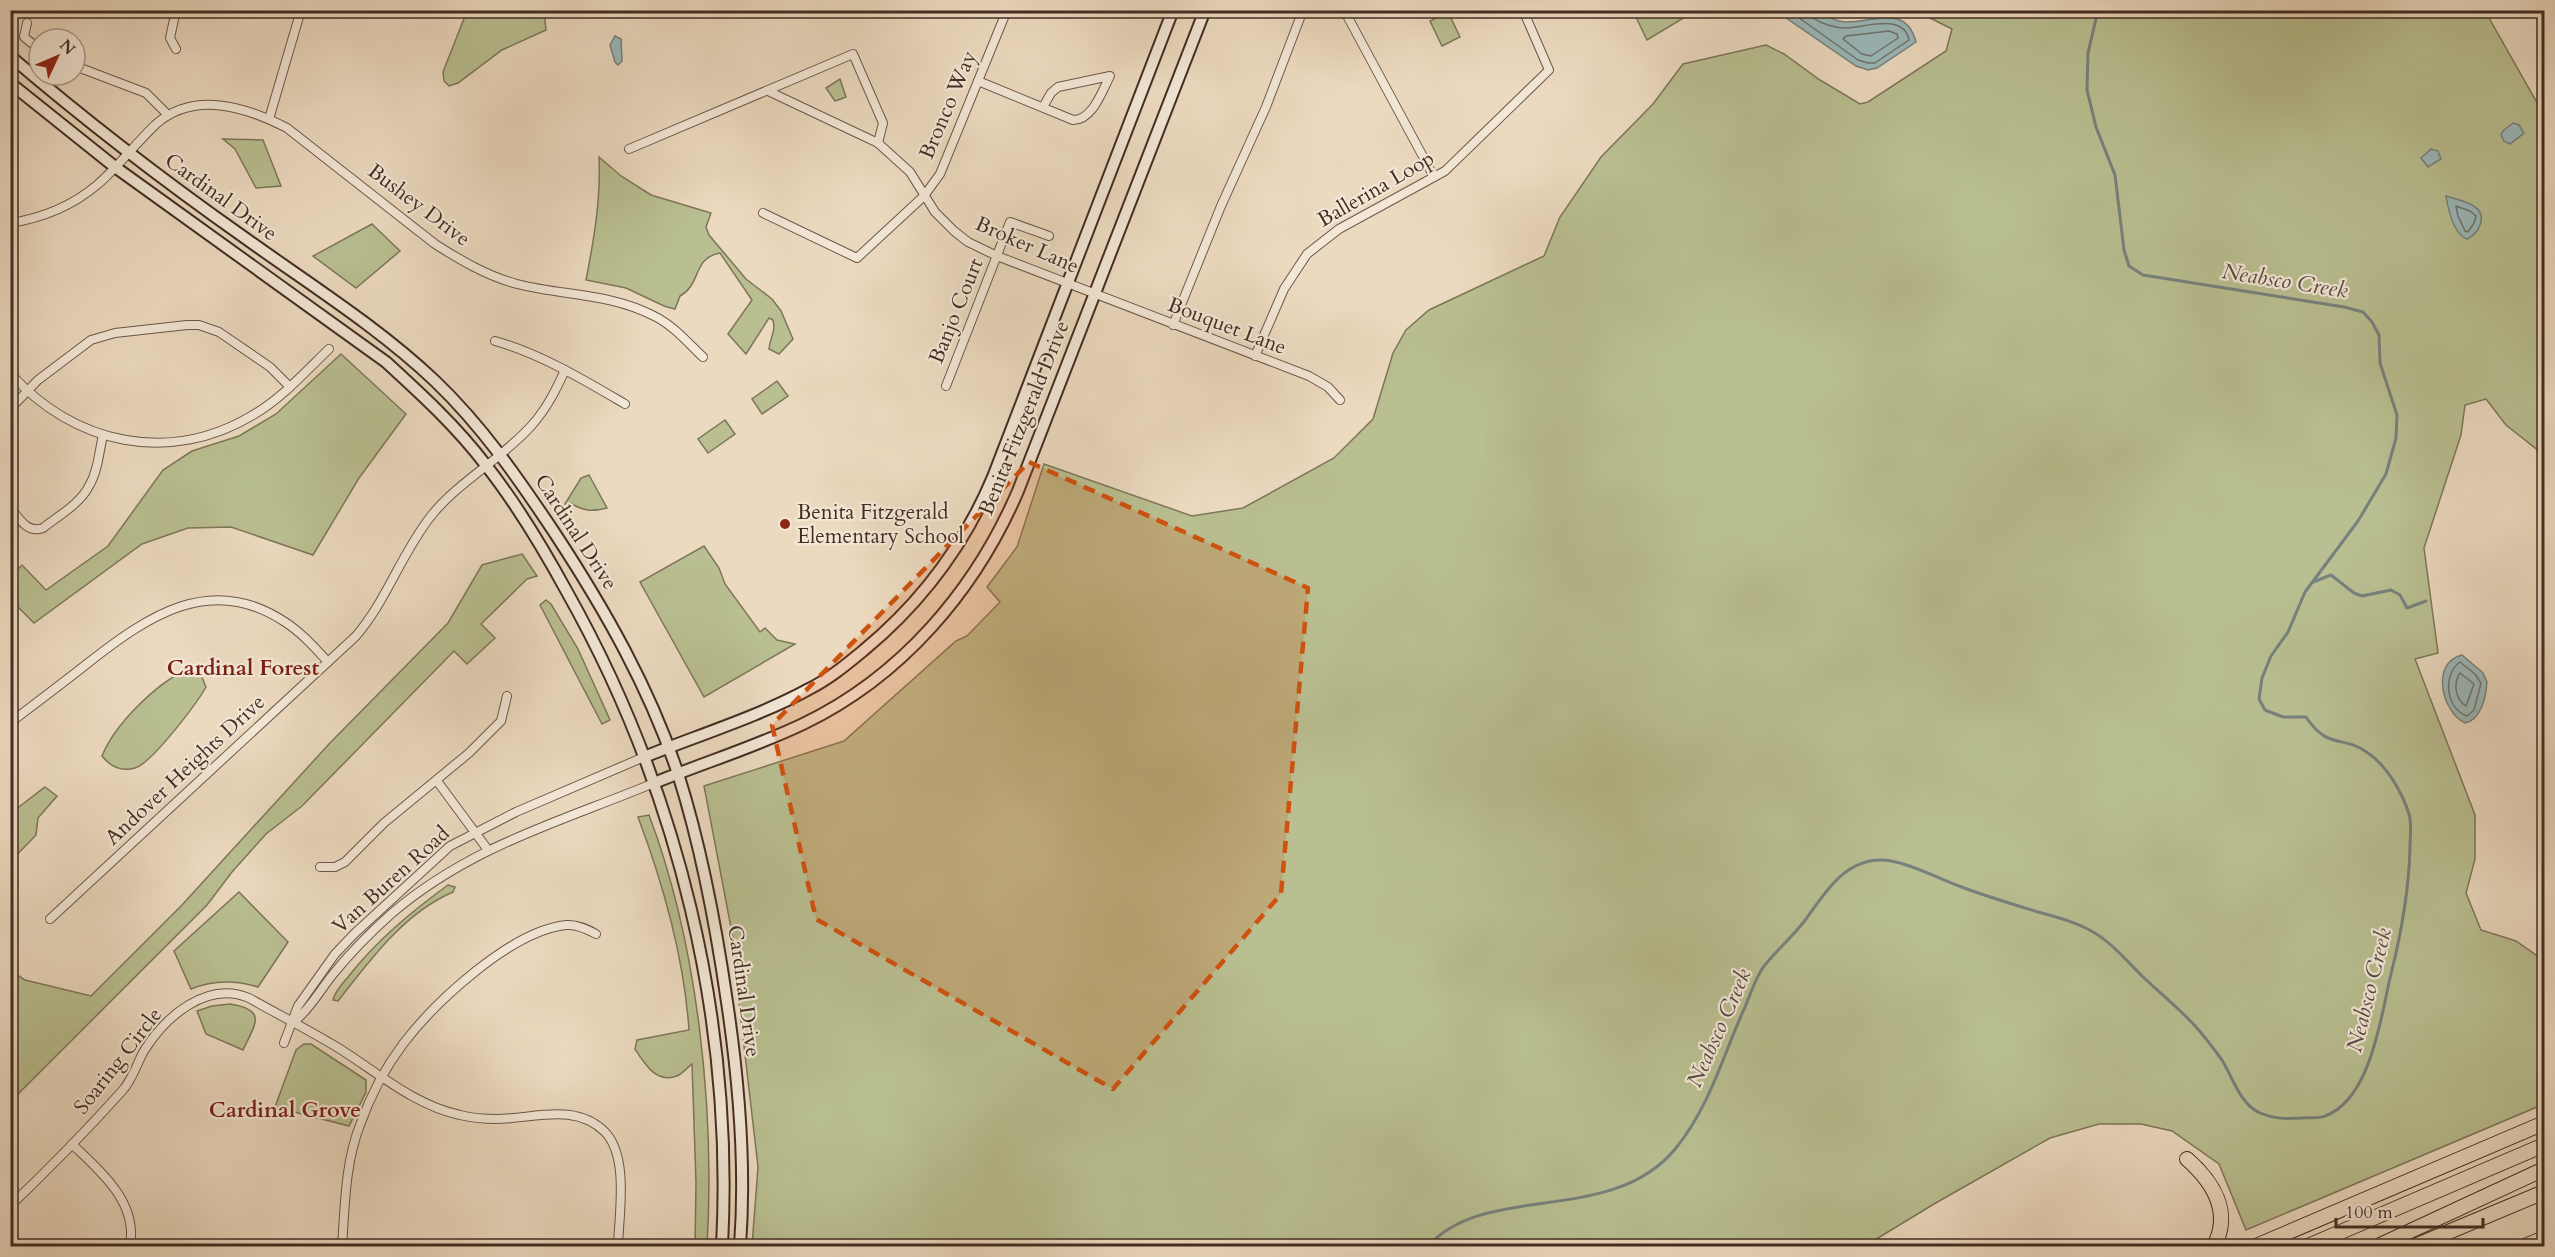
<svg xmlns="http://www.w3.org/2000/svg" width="2555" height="1257" font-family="Cardo,serif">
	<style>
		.green { fill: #b9bf91; stroke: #7e765a; stroke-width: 1.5 }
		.water { fill: #9bb9bb; stroke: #77817e; stroke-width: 1.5 }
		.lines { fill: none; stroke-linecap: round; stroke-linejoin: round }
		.shore { stroke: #6e736f; stroke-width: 1.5 }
		.stream { stroke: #77817e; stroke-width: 3 }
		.minor-casing { stroke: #6c584a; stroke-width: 10 }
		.secondary-casing { stroke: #422d23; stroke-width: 14 }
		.motorway-casing { stroke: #422d23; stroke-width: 16 }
		.minor { stroke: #f3e7d6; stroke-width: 8 }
		.secondary { stroke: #f3e7d6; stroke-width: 10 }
		.motorway { stroke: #ecdac0; stroke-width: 14 }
		.marked { fill: #cf520f; fill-opacity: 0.2; stroke: #cf520f; stroke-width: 4.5; stroke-dasharray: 12 8; stroke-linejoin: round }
		.poi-dot { fill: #8f2418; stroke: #f3e7d6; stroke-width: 2 }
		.labels { text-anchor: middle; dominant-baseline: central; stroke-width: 4.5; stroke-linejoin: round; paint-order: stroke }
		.street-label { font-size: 21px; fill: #422d23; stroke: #f3e7d6 }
		.poi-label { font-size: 21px; fill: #422d23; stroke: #f3e7d6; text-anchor: start }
		.water-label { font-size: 22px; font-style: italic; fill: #544941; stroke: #f3e7d6 }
		.neighbourhood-label { font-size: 22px; font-weight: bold; fill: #7a1f14; stroke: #f3e7d6 }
	</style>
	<rect width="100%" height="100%" fill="#ecdac0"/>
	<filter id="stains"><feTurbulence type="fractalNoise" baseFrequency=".00333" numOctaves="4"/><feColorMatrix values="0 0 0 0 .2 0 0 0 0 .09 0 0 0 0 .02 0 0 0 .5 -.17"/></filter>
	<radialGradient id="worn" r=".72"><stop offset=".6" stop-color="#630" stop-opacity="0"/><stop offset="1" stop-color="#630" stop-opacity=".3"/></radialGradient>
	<g class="green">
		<polygon points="1647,10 1695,10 1695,11 1647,40 1633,11 1641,12"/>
		<polygon points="467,11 544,11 546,30 502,50 458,83 449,86 444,81 443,72"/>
		<polygon points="1916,11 2485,11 2544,115 2544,367 2540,372 2544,385 2544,455 2506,425 2486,399 2465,405 2461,435 2424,548 2438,653 2415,659 2475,815 2475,859 2466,893 2481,930 2516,941 2536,955 2544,977 2544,1104 2246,1230 2219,1164 2172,1131 2141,1124 2099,1124 2050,1138 1934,1204 1865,1246 752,1246 758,1167 738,994 737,959 704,786 844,741 956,641 967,636 1000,602 987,587 1017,547 1044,464 1192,516 1243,508 1334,458 1373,419 1393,353 1406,330 1429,310 1544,256 1560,217 1601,157 1653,104 1683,64 1766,45 1784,54 1820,80 1860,104 1868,102 1946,51 1952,29"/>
		<polygon points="1448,12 1460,37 1442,46 1430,21"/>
		<polygon points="840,79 846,97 835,101 826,88"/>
		<polygon points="223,139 263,140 281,186 256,188 235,149"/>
		<path d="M599 157 621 176 651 195 711 213 706 227 709 235 746 279 772 299 781 311 793 339 779 354 769 349C770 336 776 334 773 320L769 318 746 354 728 334 752 300 720 253C692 258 702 284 680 296L675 309 664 306 626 288 586 280C594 239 601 199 599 157Z"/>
		<polygon points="372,224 400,251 356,288 313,256"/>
		<polygon points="341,354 406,414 359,478 313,555 231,527 188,528 142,544 34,623 11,600 11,576 22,565 46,590 108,546 163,470 192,451 239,436 276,414"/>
		<polygon points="777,381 788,396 762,414 752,399"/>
		<polygon points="725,420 735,434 708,453 698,439"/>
		<path d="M589 475 607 508C591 512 584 511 570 503L565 504 581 478Z"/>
		<polygon points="704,546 719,568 725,584 760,632 765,628 777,640 795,644 704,697 640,582"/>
		<polygon points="522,554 537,576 527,579 481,624 495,638 467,664 454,651 302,806 266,834 232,872 207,905 11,1101 11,971 25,980 91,996 182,905 329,744 448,623 482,565"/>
		<polygon points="546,600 551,604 578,649 610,720 602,724 540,605"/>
		<path d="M185 670 201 675 206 687C197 703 152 763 135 768 121 772 110 766 102 756 115 724 154 686 185 670Z"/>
		<polygon points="45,787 57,796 38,818 36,835 11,861 11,813"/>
		<path d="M649 815C698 945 715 1109 707 1246H695L696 1183 692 1064C688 1067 682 1074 677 1076 656 1084 644 1063 635 1049L637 1040 689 1030C684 957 664 886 638 817Z"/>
		<path d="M448 885 455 887 453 892C404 913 370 960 338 1001L333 1000C335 991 342 984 348 977 377 940 411 912 448 885Z"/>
		<path d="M239 892 288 942 258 987C235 980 213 980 191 989L174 951Z"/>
		<path d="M230 1004C268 1010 255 1024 243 1050L206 1034 197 1011 212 1006Z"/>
		<polygon points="304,1044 311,1044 366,1080 366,1092 349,1126 275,1107 296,1050"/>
	</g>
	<g class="water">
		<path d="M1776 11C1787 10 1804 7 1814 11 1824 15 1833 21 1845 22 1873 23 1906 3 1916 42L1877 68 1868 70 1856 66Z"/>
		<polygon points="615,36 621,39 622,61 618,65 615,62 610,45"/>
		<polygon points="2513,123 2519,125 2524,133 2510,144 2504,141 2501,135 2503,131"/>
		<polygon points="2431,149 2438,151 2441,159 2428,167 2421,158"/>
		<path d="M2446 196C2460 201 2488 204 2480 225 2478 232 2473 236 2467 239 2453 234 2448 208 2446 196Z"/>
		<path d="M2462 655 2483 673 2487 682C2486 697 2481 720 2465 723 2442 712 2430 663 2462 655Z"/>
	</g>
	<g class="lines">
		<g class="shore">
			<path d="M1788 10 1858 60 1868 63H1875L1909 40C1904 12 1864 28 1845 28 1835 28 1822 24 1813 18L1810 10"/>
			<polygon points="1889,31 1897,34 1898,38 1871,56 1862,54 1843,39 1846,36"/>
			<polygon points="2456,206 2470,211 2476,216 2474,223 2468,232 2465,231 2458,216"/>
			<path d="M2460 662 2475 674 2481 683 2474 710 2467 716C2446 709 2442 675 2460 662Z"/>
			<path d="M2460 673 2474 684 2466 706C2455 699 2453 683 2460 673Z"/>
		</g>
		<g class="stream">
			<polyline points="2313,582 2331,575 2354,593 2362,596 2391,590 2400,595 2407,608 2426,601"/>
			<path d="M1428 1246C1487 1181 1612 1227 1676 1148 1710 1106 1723 1055 1745 1007 1750 995 1755 980 1762 969 1775 951 1793 937 1806 919 1825 893 1844 860 1881 860 1904 860 1937 878 1959 886 1985 896 2012 904 2038 912 2056 917 2076 922 2093 932 2111 942 2127 961 2142 976 2160 993 2180 1009 2196 1027 2205 1037 2214 1049 2222 1060 2233 1078 2240 1104 2260 1113 2274 1119 2286 1119 2301 1118 2308 1117 2319 1119 2325 1116 2370 1100 2381 1018 2390 978 2401 935 2409 892 2410 847 2410 837 2412 824 2409 814 2402 792 2387 766 2368 753 2342 734 2329 751 2306 717H2283L2265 710 2259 699 2262 678 2271 656 2288 632 2305 592 2358 521 2386 474 2396 438 2397 415 2380 363 2379 335 2372 322 2363 312 2344 307 2143 275 2129 266 2124 250 2115 175 2096 127 2087 90 2088 53 2098 10"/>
		</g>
		<defs>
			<g id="minor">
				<polyline points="1344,10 1434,177"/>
				<polyline points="27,23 24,37 39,49"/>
				<polyline points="176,49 170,38 176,10"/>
				<polyline points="75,66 146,93 168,115"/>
				<path d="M978 81 1073 120C1093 120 1102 91 1110 76L1058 87 1051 93 1043 107"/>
				<polyline points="768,91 878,143 910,172 935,212 954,231 968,242 997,256 1309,376 1328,387 1340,400"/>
				<polyline points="269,119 301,10"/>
				<polyline points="629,149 853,54 883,123 878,143"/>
				<polyline points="763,213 857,258 924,196 940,174 1007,10"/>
				<path d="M10 223C43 218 72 206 97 185 118 167 135 144 155 125 194 90 246 107 287 128L435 244C460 260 487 276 517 284 564 296 610 293 654 316 673 325 688 343 703 357"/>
				<polyline points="1173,325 1221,206 1266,107 1303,10"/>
				<path d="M495 341C541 354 584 380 625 404"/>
				<polyline points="1255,356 1284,289 1307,254 1339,229 1445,171 1549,70 1523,10"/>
				<path d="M10 373C74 445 170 465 253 415 282 398 305 372 329 349"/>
				<polyline points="946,386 1010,222 1049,236"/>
				<polyline points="10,409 38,380 91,340 115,333 187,325 199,325 219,332 270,367 290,387"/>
				<path d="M10 507C19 518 27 534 43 528 58 516 80 504 89 486 98 471 99 452 103 435"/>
				<path d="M15 719C40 700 64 682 88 663 147 617 210 572 285 622 302 633 315 648 328 662"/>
				<polyline points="437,781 488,850"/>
				<polyline points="320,867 335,867 345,862 384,823 469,753 501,721 507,696"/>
				<path d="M50 919 356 636C387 600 401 554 431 516 459 481 502 459 532 425 547 408 556 390 565 370"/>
				<path d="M294 1022C311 1008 320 990 334 973 351 952 371 932 391 914 470 846 560 822 654 783"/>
				<polyline points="284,1043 298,1006 335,954 354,934 450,846 516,812 644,757"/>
				<path d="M72 1144C101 1172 138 1202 130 1246"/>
				<path d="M10 1206C49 1169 86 1131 122 1091 133 1079 136 1065 144 1051 165 1017 207 980 249 998 279 1015 311 1031 340 1049 378 1073 416 1106 460 1115 472 1118 484 1119 496 1119 533 1119 575 1102 605 1132 629 1157 619 1214 618 1246"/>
				<path d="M342 1246C345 1206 345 1163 360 1125 370 1097 385 1068 403 1044 435 1002 511 931 566 925 577 924 587 929 596 934"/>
			</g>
			<g id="secondary">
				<path d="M10 56C86 121 164 181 245 238 309 284 378 327 435 381 482 426 518 478 554 532 604 608 651 690 679 777 702 850 716 926 727 1002 739 1082 746 1166 740 1246"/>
				<path d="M10 83 115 167 386 362C421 394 456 426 485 464 516 503 543 548 567 592 678 789 734 1020 722 1246"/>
				<path d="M644 757C696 736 760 716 809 689 829 679 847 664 864 650 922 602 964 546 993 477L1173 10"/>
				<path d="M654 783C703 763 755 747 803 724 901 677 975 591 1018 491L1205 10"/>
			</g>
			<g id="motorway">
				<path d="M2187 1159C2213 1182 2232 1212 2214 1246"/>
				<polyline points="2256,1246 2544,1123"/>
				<polyline points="2308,1246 2544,1145"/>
				<polyline points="2378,1246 2544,1169"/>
				<polyline points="2415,1246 2544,1192"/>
				<polyline points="2525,1246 2544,1238"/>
			</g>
		</defs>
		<use href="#minor" class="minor-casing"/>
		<use href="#secondary" class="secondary-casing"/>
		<use href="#motorway" class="motorway-casing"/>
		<use href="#minor" class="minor"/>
		<use href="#secondary" class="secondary"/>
		<use href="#motorway" class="motorway"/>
	</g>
	<path class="marked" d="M1029 462 1308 588 1281 894 1113 1089 816 919 772 725Z"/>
	<circle class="poi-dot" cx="785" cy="524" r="6"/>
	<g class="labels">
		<g class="street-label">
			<text transform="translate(948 105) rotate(-67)">Bronco Way</text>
			<text transform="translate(1376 189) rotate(-30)">Ballerina Loop</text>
			<text transform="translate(221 197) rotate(36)">Cardinal Drive</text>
			<text transform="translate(419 205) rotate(37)">Bushey Drive</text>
			<text transform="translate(1027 245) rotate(24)">Broker Lane</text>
			<text transform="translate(956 311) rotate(-68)">Banjo Court</text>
			<text transform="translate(1227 326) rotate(21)">Bouquet Lane</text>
			<text transform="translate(1024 418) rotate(-68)">Benita Fitzgerald Drive</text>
			<text transform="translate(576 532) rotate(57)">Cardinal Drive</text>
			<text transform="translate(185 770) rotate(-43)">Andover Heights Drive</text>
			<text transform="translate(391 880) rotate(-42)">Van Buren Road</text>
			<text transform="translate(744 991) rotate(82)">Cardinal Drive</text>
			<text transform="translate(118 1061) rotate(-52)">Soaring Circle</text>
		</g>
		<g class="poi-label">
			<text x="797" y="512">Benita Fitzgerald<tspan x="797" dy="24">Elementary School</tspan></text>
		</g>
		<g class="water-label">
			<text transform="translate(2285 281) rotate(9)">Neabsco Creek</text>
			<text transform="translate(2369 990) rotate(-76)">Neabsco Creek</text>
			<text transform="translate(1719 1028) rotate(-66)">Neabsco Creek</text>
		</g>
		<g class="neighbourhood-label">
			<text x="243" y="668">Cardinal Forest</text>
			<text x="285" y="1110">Cardinal Grove</text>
		</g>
	</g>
	<rect width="2555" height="1257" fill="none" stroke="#ecdac0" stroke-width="36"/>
	<rect x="12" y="12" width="2531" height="1233" fill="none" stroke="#422d23" stroke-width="3"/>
	<rect x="18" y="18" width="2519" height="1221" fill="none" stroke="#422d23" stroke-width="1.5"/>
	<g transform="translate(57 57) rotate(46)"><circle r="28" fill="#f3e7d6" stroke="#ac9d8e" stroke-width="1.5"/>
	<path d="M0-4.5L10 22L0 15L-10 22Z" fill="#8f2418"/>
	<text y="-9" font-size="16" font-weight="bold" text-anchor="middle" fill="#422d23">N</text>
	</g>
	<path d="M2336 1218v9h147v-9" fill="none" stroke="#422d23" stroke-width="3"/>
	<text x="2345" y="1218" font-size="18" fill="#422d23" stroke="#f3e7d6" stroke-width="4.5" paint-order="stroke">100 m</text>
	<rect width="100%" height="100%" filter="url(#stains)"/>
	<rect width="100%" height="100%" fill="url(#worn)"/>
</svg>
